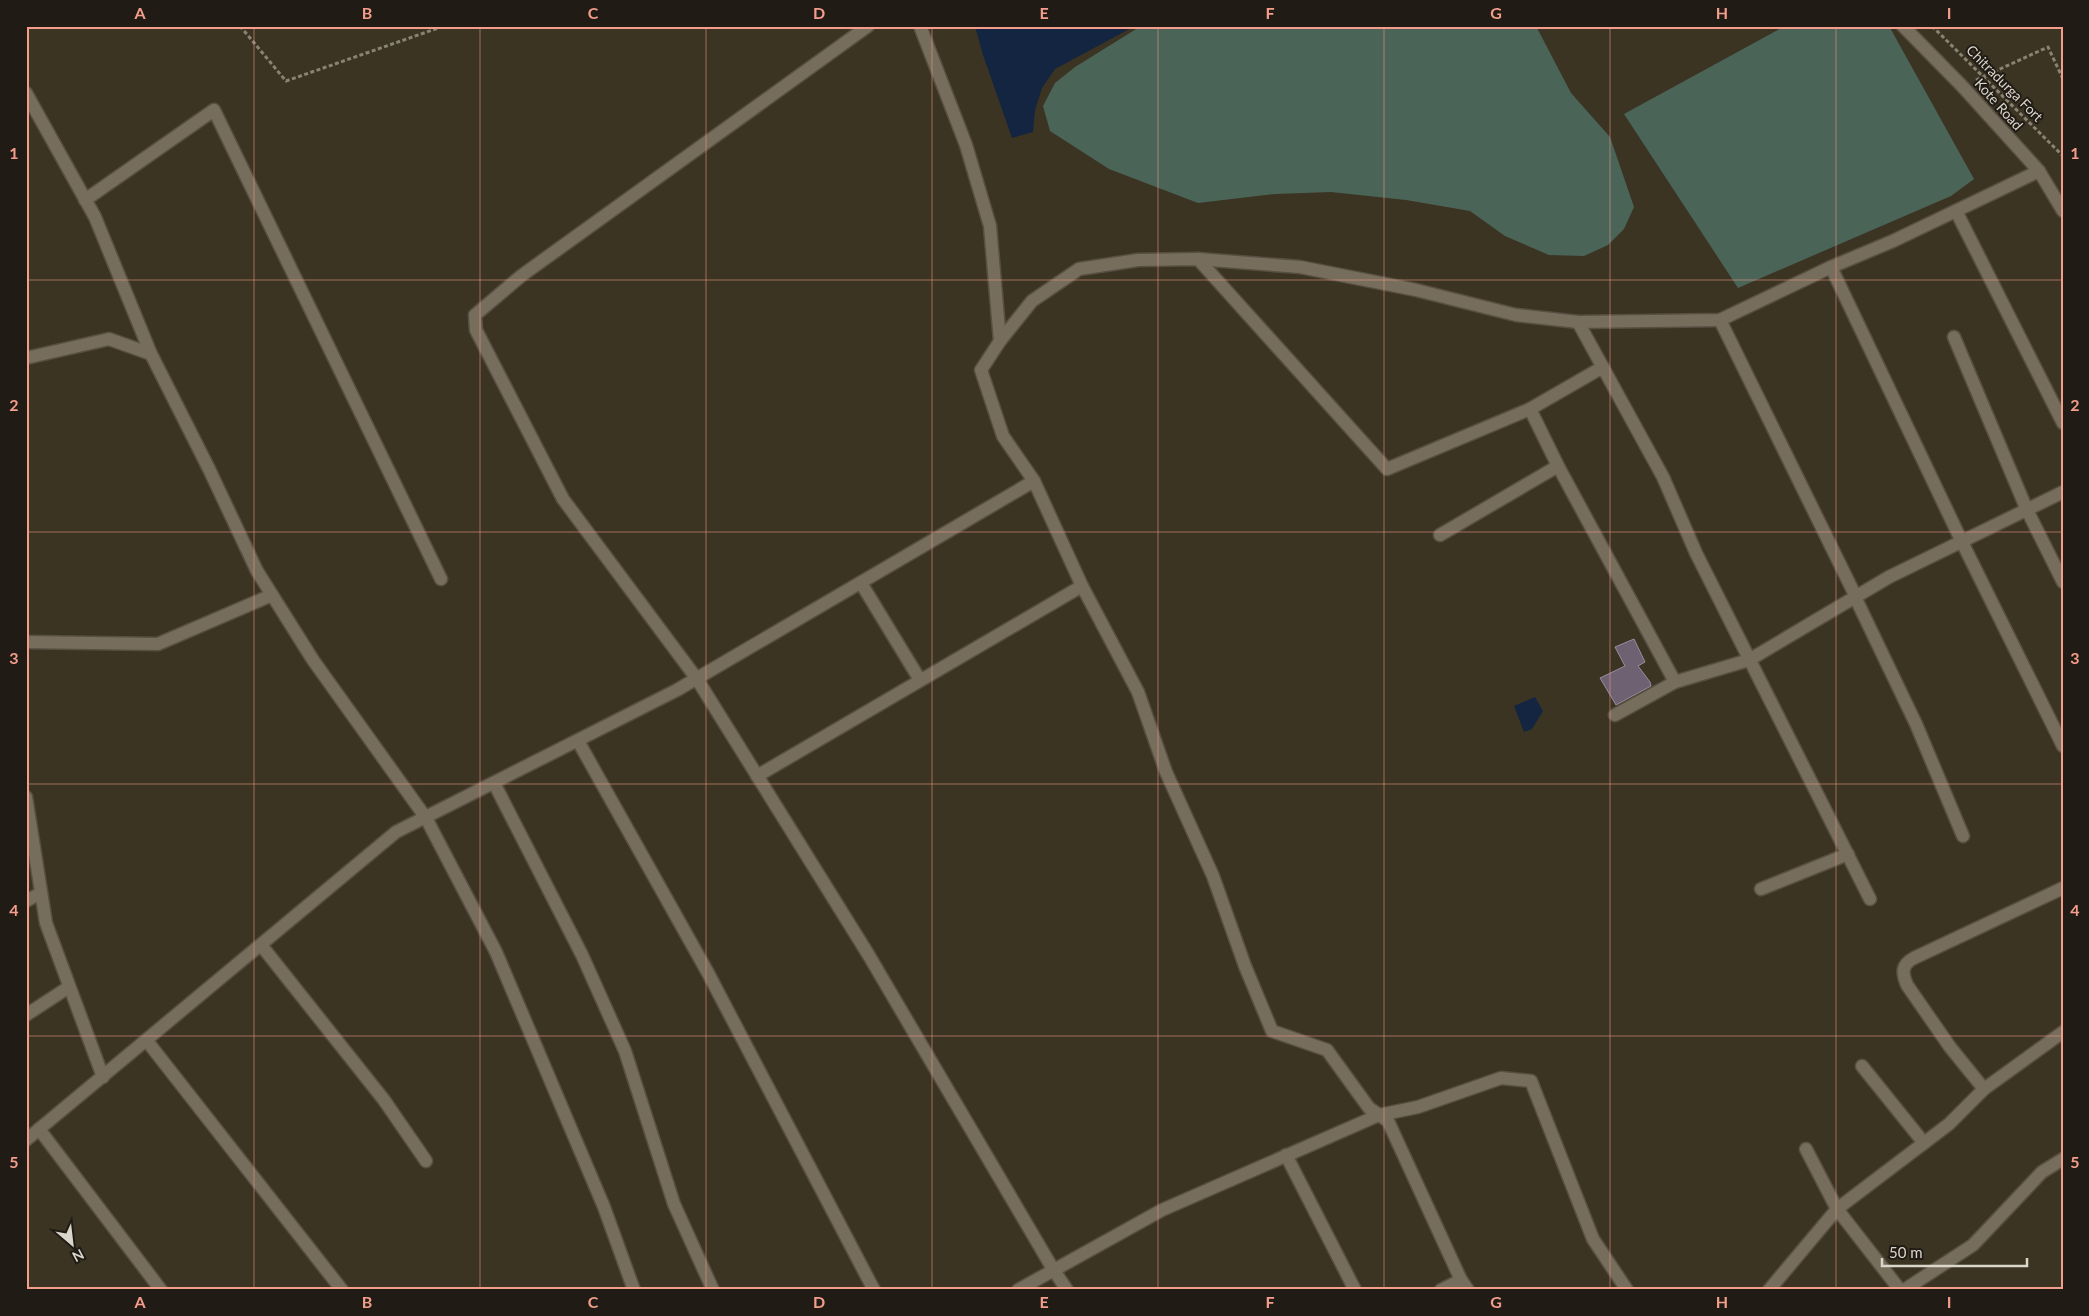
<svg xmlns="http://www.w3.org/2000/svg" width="2089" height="1316" font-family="Lato,sans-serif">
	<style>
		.green { fill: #4a6458 }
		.water { fill: #132541 }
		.building { fill: #6d6172; stroke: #9a8e9f }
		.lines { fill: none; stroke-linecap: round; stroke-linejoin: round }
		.minor-casing { stroke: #574f42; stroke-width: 15 }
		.path { stroke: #898375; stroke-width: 3; stroke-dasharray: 4 2.5; stroke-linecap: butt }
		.minor { stroke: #776d5c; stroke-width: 12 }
		.grid { fill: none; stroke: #f49d8b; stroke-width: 1; stroke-opacity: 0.55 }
		.labels { text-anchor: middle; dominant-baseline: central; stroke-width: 4; stroke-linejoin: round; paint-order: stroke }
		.street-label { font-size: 14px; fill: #dbd6cc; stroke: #201c15 }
		.neatline { fill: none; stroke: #f49d8b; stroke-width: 2 }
		.grid-label { font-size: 16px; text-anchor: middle; font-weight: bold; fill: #f49d8b }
	</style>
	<rect width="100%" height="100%" fill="#3c3423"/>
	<g class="green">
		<polygon points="1141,26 1536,26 1571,93 1610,137 1634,207 1624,229 1608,245 1584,256 1549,255 1505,236 1470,211 1406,200 1331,192 1275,194 1198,203 1109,169 1050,131 1043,106 1055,83 1075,67"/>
		<polygon points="1785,26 1889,26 1974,179 1951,196 1738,288 1624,114"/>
	</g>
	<g class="water">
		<polygon points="975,26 1135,26 1055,69 1042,88 1035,110 1033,132 1012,138 983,55"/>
		<polygon points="1535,697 1543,711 1532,729 1524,732 1514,706"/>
	</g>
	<polygon class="building" points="1634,639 1645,662 1638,666 1650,682 1651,686 1616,705 1600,678 1625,666 1615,647"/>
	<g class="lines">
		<defs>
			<g id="minor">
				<polyline points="868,26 521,276 475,315 476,330 563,499 697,679 868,954 1053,1269 1067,1290"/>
				<polyline points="920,26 966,145 990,226 1000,341"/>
				<polyline points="1903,26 1962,86 2039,171 2063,211"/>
				<polyline points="26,93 95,217 151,354 209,469 257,571 313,660 426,818 496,952 604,1207 634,1290"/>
				<polyline points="85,200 214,110 441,579"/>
				<polyline points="1956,211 2063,423"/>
				<polyline points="1198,259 1387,469 1530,409 1603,367"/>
				<polyline points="1831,267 1962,542 2063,746"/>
				<polyline points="1720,320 1856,597 1856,599 1916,724 1963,836"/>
				<polyline points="1578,322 1663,477 1696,553 1870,899"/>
				<polyline points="1954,337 2027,510 2063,582"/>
				<polyline points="26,358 109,339 151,354"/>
				<polyline points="1530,409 1558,466 1675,682"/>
				<polyline points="1440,535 1558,466"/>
				<polyline points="861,583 920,680"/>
				<polyline points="26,642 158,644 272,595"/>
				<polyline points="1615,715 1675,682 1749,660 1889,577 2063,492"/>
				<polyline points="578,741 708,973 874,1290"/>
				<polyline points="757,776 1082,586"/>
				<polyline points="494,783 582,955 625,1051 674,1204 713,1290"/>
				<polyline points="26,797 46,923 103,1077"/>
				<polyline points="1761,889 1848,854"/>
				<polyline points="26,901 41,893"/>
				<polyline points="261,945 384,1100 426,1161"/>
				<polyline points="26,1015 69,987"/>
				<polyline points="147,1041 342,1290"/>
				<polyline points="1862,1066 1924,1143"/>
				<path d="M1984 1089 1950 1047 1907 985C1902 973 1901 965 1914 958L2063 888"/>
				<polyline points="39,1129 161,1290"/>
				<polyline points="26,1140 396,832 677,690 1034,481"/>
				<polyline points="1806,1149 1837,1209 1900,1290"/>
				<polyline points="1286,1155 1355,1290"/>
				<polyline points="1018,1290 1162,1210 1379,1115 1418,1107 1501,1078 1531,1081 1593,1239 1627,1290"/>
				<polyline points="1441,1290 1461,1280"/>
				<polyline points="1468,1290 1461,1280 1388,1121 1369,1108 1327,1050 1272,1031 1245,966 1213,876 1166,772 1138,692 1082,586 1034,481 1003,436 981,370 1000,341 1032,301 1079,269 1138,260 1198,259 1300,267 1416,290 1516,315 1578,322 1720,320 1831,267 1893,241 2039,171"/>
				<polyline points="1769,1290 1837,1209 1949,1124 1984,1089 2063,1032"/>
				<polyline points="1904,1290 1973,1245 2042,1172 2063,1159"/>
			</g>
		</defs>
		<use href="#minor" class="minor-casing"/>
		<g class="path">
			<polyline points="240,26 286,81 444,26"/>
			<polyline points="1932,26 2063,156"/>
			<polyline points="1976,80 2048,47 2063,79"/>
		</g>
		<use href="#minor" class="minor"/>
	</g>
	<path class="grid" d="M254 26V1290M480 26V1290M706 26V1290M932 26V1290M1158 26V1290M1384 26V1290M1610 26V1290M1836 26V1290M26 280H2063M26 532H2063M26 784H2063M26 1036H2063"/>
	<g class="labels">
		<g class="street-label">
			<text transform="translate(2005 83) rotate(45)">Chitradurga Fort</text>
			<text transform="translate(1999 104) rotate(48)">Kote Road</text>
		</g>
	</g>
	<rect width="2089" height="1316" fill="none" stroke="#201c15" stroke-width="55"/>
	<g transform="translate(72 1244) rotate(152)" stroke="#201c15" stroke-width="4" paint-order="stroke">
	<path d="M0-4L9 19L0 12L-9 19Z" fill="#dbd6cc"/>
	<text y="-8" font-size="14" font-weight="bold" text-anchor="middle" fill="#dbd6cc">N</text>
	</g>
	<path d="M1882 1258v8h145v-8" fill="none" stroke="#dbd6cc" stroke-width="2.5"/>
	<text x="1889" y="1258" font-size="15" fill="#dbd6cc" stroke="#201c15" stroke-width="4" paint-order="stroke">50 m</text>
	<rect x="28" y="28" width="2034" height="1260" class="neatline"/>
	<g class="grid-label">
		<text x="140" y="19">A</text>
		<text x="367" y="19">B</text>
		<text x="593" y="19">C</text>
		<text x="819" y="19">D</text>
		<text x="1044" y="19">E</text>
		<text x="1270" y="19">F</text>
		<text x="1496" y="19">G</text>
		<text x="1722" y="19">H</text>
		<text x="1949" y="19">I</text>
		<text x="14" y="159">1</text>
		<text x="2075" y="159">1</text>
		<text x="14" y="411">2</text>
		<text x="2075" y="411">2</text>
		<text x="14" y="664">3</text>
		<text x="2075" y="664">3</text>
		<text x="14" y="916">4</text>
		<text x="2075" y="916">4</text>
		<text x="14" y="1168">5</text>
		<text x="2075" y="1168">5</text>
		<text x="140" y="1308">A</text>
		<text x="367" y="1308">B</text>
		<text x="593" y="1308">C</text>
		<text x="819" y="1308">D</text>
		<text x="1044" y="1308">E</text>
		<text x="1270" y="1308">F</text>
		<text x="1496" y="1308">G</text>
		<text x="1722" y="1308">H</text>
		<text x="1949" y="1308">I</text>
	</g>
</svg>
